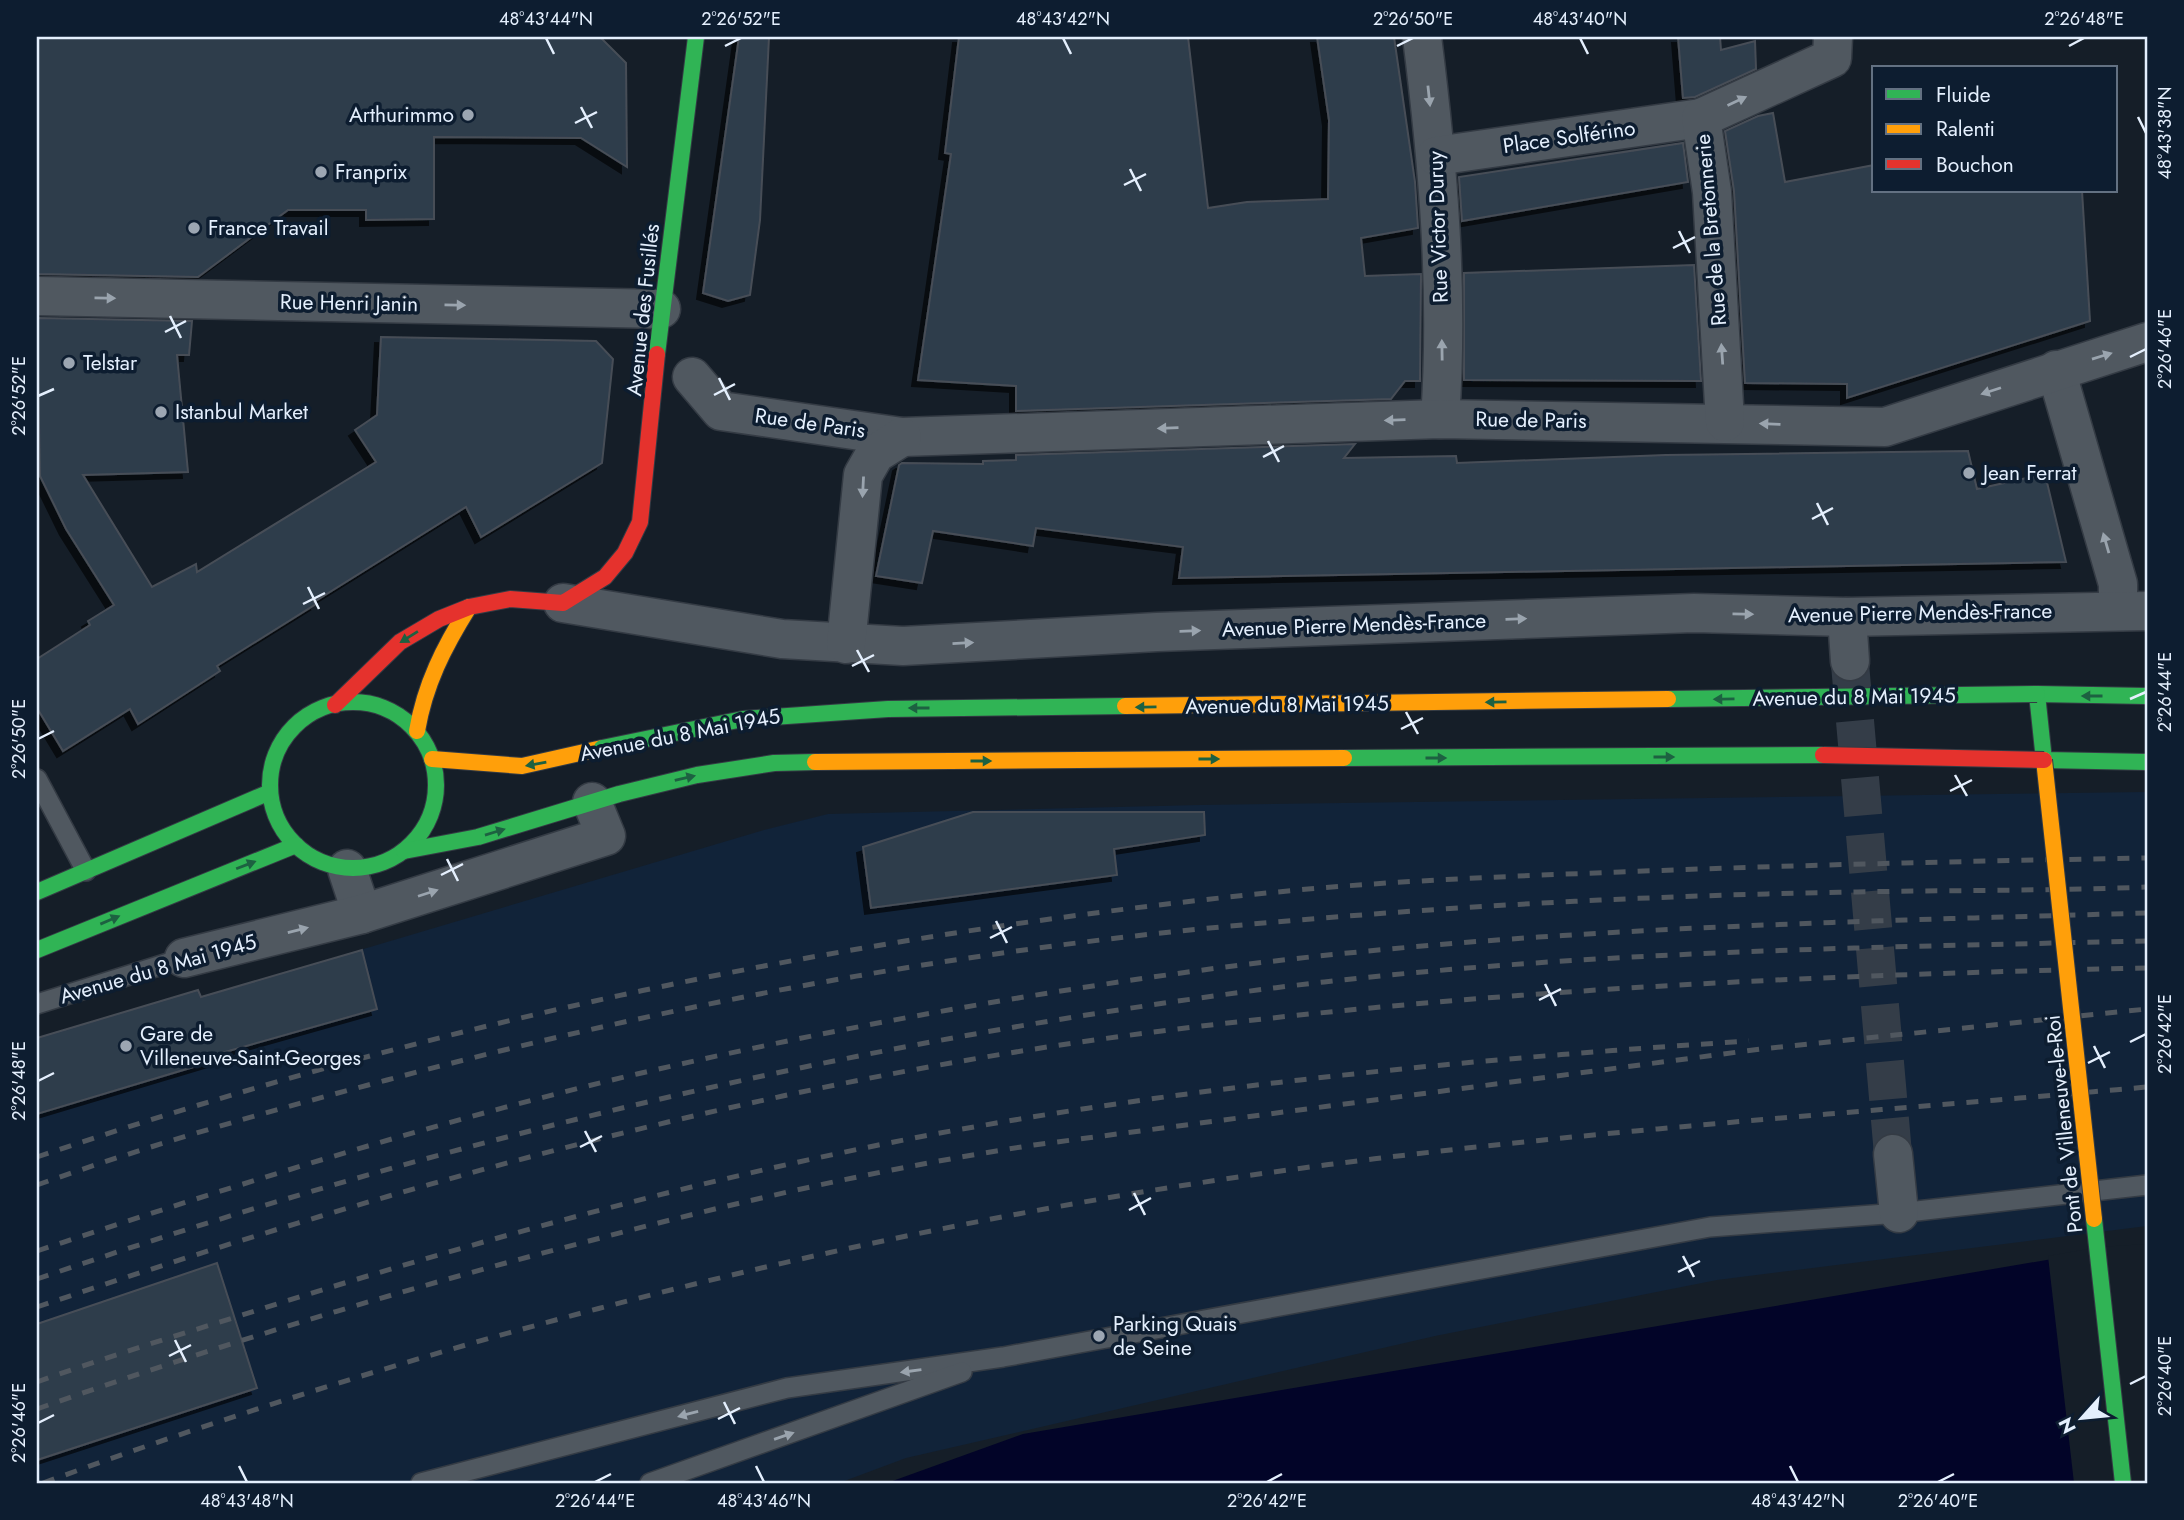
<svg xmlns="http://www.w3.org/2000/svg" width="2184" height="1520" font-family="Jost,sans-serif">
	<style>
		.built { fill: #112339 }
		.water { fill: #020428 }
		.pier { fill: #151e28 }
		.building { fill: #2e3c4c; stroke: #474e57; stroke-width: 2; filter: url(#shadow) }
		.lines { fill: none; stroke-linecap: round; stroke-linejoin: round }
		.street-tunnel { stroke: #343d48; stroke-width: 38; stroke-dasharray: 38 19; stroke-linecap: butt }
		.lane-casing { stroke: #343b44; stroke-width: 22 }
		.street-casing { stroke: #343b44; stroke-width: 41 }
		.fast-casing { stroke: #343b44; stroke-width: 18 }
		.slow-casing { stroke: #343b44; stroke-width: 18 }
		.jam-casing { stroke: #343b44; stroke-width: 18 }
		.lane { stroke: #505860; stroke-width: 19 }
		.street { stroke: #505860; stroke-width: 38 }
		.fast { stroke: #30b455; stroke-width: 16 }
		.slow { stroke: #ff9f0a; stroke-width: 16 }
		.jam { stroke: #e5322d; stroke-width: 16 }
		.rail { stroke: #50575f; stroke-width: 5; stroke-dasharray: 12 12; stroke-linecap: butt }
		.fast-bridge-casing { stroke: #343b44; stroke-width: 18; stroke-linecap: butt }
		.slow-bridge-casing { stroke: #343b44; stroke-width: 18; stroke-linecap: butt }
		.jam-bridge-casing { stroke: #343b44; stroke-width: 18; stroke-linecap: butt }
		.fast-bridge { stroke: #30b455; stroke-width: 16 }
		.slow-bridge { stroke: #ff9f0a; stroke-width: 16 }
		.jam-bridge { stroke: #e5322d; stroke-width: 16 }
		.oneway { fill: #9aa4ae }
		.oneway2 { fill: #1d6141 }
		.ticks { fill: none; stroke: #e4effd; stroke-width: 2.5 }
		.poi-dot { fill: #9ca6b2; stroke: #0d1d30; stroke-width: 2.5 }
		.labels { text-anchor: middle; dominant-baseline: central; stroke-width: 7; stroke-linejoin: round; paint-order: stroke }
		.poi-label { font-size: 21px; fill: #e4effd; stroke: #0d1d30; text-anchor: start }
		.street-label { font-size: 21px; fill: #e4effd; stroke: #0d1d30 }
		.neatline { fill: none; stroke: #e4effd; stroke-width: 2.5 }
		.ticks-label { font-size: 18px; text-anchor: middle; fill: #e4effd }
	</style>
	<defs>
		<filter id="shadow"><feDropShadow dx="-6" dy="6" stdDeviation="0" flood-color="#0009"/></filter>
	</defs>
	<rect width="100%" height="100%" fill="#151e28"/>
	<polygon class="built" points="2147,792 2147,1226 1717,1280 1435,1336 906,1458 839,1483 37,1483 37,1038 198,990 202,997 764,830 828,814 1200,805"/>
	<polygon class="water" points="2099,1251 2147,1483 887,1483 1023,1434"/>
	<polygon class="pier" points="2147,1244 2147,1483 2074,1483 2048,1256 2099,1247"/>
	<g class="building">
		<polygon points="37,37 601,38 626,63 627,167 581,138 434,137 434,219 366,220 366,210 288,210 198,277 37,274"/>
		<polygon points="739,37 769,37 760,220 750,295 728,301 703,293"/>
		<polygon points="959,37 1188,37 1208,208 1247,202 1328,199 1329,120 1317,37 1394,37 1415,182 1418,228 1361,238 1365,276 1421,274 1420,381 1405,381 1391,399 1016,411 1016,386 918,380 951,154 945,153"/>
		<polygon points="1678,37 1720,37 1721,50 1755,41 1756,69 1695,97 1683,98"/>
		<polygon points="1773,113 1785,182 1874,165 1874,191 2082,191 2090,321 1847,398 1847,384 1745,383 1734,191 1725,131 1758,116"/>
		<polygon points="1683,143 1688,182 1462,221 1459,177"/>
		<polygon points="1694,265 1701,381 1464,380 1464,273"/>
		<polygon points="37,318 192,321 189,355 177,355 188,472 83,475 152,587 196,564 197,572 376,462 355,430 377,415 381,337 596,341 613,359 602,463 481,537 466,507 314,602 316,604 217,666 220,671 138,724 130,709 63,751 37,708 37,659 90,625 88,621 114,605 66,529 40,476"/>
		<polygon points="1355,444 1344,458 1456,456 1457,463 1666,455 1968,451 1977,489 2045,474 2066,562 1179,578 1183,547 1036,528 1033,546 933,531 922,583 876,576 899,465 902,463 983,464 983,461 1016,460 1016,455"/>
		<polygon points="973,812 1204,812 1205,835 1114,849 1117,875 871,908 863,847"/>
		<polygon points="362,950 377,1009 218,1054 220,1059 37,1114 37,1038 198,990 201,997"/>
		<polygon points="217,1263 257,1388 37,1460 37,1324"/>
	</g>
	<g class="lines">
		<polyline class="street-tunnel" points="1850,664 1893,1154"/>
		<defs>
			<g id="lane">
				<polyline points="37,779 86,871"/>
				<polyline points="37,1004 184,958"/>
				<polyline points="421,1483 787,1388 1003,1357 1710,1227 1899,1213 2147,1185"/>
				<polyline points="650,1483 962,1372"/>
			</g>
			<g id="street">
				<path d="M1422 37C1438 163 1449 292 1440 419"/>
				<polyline points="1436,156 1701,118"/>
				<polyline points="37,296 661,309"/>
				<polyline points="2056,370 2118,584 2118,610"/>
				<polyline points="692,377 721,411 902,437 1440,419 1885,427 2147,342"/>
				<polyline points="1725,422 1712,192 1701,118 1832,58 1833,37"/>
				<polyline points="563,603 782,639 903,646 1157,632 1694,613 1847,617 2147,611"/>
				<polyline points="1847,617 1850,661"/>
				<polyline points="846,644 863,475 875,454 902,437"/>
				<polyline points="347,869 362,914"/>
				<polyline points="184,958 362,914 606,836 592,802"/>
				<polyline points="1893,1154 1899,1213"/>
			</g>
			<g id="fast">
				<polyline points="657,354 696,37"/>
				<polyline points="2147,696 2037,694 2044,760 2147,762"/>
				<circle cx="353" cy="785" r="83"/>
				<polyline points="404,851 478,837 619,794 697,775 774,763 815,762"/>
				<polyline points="37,892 270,792"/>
				<polyline points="37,950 296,845"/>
			</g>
			<g id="slow">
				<path d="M417 731C425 684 444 647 469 607"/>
				<polyline points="432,759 522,766 602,748"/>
			</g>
			<polyline id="jam" points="335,705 400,642 439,619 469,607 510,599 563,603 605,577 625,553 640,522 657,354"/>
		</defs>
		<use href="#lane" class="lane-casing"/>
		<use href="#street" class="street-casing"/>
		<use href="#fast" class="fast-casing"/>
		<use href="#slow" class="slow-casing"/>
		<use href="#jam" class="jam-casing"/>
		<use href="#lane" class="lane"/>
		<use href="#street" class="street"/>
		<use href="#fast" class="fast"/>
		<use href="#slow" class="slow"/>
		<use href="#jam" class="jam"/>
		<g class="rail">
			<path d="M37 1157C449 1017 875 930 1308 889 1412 880 1516 876 1620 872 1796 865 1971 861 2147 858"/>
			<path d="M37 1185C152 1144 269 1111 387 1080 679 1002 975 947 1276 922 1469 905 1663 895 1857 892 1953 890 2050 891 2147 887"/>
			<path d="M37 1251C235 1185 434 1122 637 1074 826 1030 1018 995 1210 969 1521 928 1834 922 2147 913"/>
			<path d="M37 1279C425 1146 814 1051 1221 995 1527 952 1838 948 2147 941"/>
			<path d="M37 1307C398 1185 767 1082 1146 1033 1478 990 1812 975 2147 968"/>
			<path d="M37 1382C117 1353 199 1329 280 1303 490 1237 702 1179 919 1137 1193 1085 1471 1059 1749 1041"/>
			<path d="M37 1409C218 1345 403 1289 589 1241 736 1202 884 1168 1034 1145L1761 1049 2147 1009"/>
			<path d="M43 1483C431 1341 836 1236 1245 1176 1544 1133 1846 1114 2147 1087"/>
		</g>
		<defs>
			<g id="fast-bridge">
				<polyline points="1668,699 2037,694"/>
				<polyline points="602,748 743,719 888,709 1125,706"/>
				<polyline points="1344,758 1823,755"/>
				<polyline points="2094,1219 2123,1483"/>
			</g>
			<g id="slow-bridge">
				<polyline points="1125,706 1668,699"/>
				<polyline points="2044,760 2094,1219"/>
				<polyline points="815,762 1344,758"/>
			</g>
			<polyline id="jam-bridge" points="1823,755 2044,760"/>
		</defs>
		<use href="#fast-bridge" class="fast-bridge-casing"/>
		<use href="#slow-bridge" class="slow-bridge-casing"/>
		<use href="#jam-bridge" class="jam-bridge-casing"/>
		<use href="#fast-bridge" class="fast-bridge"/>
		<use href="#slow-bridge" class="slow-bridge"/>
		<use href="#jam-bridge" class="jam-bridge"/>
	</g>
	<defs><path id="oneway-solid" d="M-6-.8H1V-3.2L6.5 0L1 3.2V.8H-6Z" transform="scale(1.75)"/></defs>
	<g class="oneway">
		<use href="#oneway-solid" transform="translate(1429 96) rotate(84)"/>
		<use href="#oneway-solid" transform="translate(1737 101) rotate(-25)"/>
		<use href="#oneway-solid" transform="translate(105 298) rotate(1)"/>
		<use href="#oneway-solid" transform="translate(455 305) rotate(1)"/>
		<use href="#oneway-solid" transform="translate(1442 350) rotate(-91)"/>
		<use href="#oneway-solid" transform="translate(1722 354) rotate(-94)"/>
		<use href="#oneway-solid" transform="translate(2102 356) rotate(-17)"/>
		<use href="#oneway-solid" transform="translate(1991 391) rotate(162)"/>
		<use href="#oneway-solid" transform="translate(1395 420) rotate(178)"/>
		<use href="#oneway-solid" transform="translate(1770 424) rotate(-178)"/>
		<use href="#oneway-solid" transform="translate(1168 428) rotate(178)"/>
		<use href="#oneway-solid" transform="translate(863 487) rotate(93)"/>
		<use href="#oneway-solid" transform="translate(2106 543) rotate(-106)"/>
		<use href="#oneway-solid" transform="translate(1743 614) rotate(1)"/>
		<use href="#oneway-solid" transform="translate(1516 619) rotate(-2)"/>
		<use href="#oneway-solid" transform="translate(1190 631) rotate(-2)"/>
		<use href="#oneway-solid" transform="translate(963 643) rotate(-3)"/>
		<use href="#oneway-solid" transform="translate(428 893) rotate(-18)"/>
		<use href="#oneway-solid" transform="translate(298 930) rotate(-14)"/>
		<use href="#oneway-solid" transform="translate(911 1371) rotate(172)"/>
		<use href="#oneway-solid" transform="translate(688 1414) rotate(165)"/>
		<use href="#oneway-solid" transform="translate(784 1436) rotate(-19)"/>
	</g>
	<g class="oneway2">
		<use href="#oneway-solid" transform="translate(409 637) rotate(148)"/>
		<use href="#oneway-solid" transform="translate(2092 696) rotate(180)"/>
		<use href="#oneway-solid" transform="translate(1724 699) rotate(179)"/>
		<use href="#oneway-solid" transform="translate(1496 702) rotate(179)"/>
		<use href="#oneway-solid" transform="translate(1146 707) rotate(179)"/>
		<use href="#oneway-solid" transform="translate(919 708) rotate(180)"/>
		<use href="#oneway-solid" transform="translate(1664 757)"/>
		<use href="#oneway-solid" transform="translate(1436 758)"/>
		<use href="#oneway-solid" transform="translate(1209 759)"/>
		<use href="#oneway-solid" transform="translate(981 761)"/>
		<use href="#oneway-solid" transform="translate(536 764) rotate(170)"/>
		<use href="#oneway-solid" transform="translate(685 778) rotate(-13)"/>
		<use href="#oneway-solid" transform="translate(495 832) rotate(-17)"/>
		<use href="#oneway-solid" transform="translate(246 865) rotate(-21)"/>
		<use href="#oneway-solid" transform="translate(110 920) rotate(-23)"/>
	</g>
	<path class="ticks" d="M546 38 554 54M1063 38 1071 54M1580 38 1588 54M725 46 741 38M1397 46 1413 38M2069 46 2084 38M581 107 592 128M2138 117 2146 133M575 123 597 112M1130 169 1141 191M1124 185 1146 174M1679 231 1690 253M1673 248 1695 237M170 316 181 338M165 332 186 321M2130 357 2146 349M719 378 730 400M714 395 735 384M38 396 54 389M1268 441 1279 462M1263 457 1284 446M1817 503 1828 525M1812 519 1833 508M308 587 319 609M303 604 325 593M857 650 869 672M852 666 874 655M2130 699 2146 692M1406 712 1418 734M1401 729 1423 718M38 739 54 731M1955 775 1967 796M1950 791 1972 780M447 859 458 881M441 875 463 864M996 921 1007 943M990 938 1012 927M1545 984 1556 1006M1539 1000 1561 989M2130 1042 2146 1034M2094 1046 2105 1068M2088 1063 2110 1052M38 1081 54 1073M585 1131 596 1152M580 1147 602 1136M1134 1193 1145 1215M1129 1210 1151 1198M1683 1256 1694 1277M1678 1272 1700 1261M175 1340 186 1362M169 1356 191 1345M2130 1384 2146 1376M724 1402 735 1424M718 1419 740 1408M38 1423 54 1415M239 1466 247 1482M756 1466 764 1482M1790 1466 1798 1482M595 1482 611 1474M1267 1482 1282 1474M1938 1482 1954 1474"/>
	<g class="poi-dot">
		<circle cx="468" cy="115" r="7"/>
		<circle cx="321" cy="172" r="7"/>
		<circle cx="194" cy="228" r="7"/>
		<circle cx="69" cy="363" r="7"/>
		<circle cx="161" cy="412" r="7"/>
		<circle cx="1969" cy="473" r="7"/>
		<circle cx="126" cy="1046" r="7"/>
		<circle cx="1099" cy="1336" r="7"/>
	</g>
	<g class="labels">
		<g class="poi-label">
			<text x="454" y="115" text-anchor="end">Arthurimmo</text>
			<text x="335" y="172">Franprix</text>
			<text x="208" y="228">France Travail</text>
			<text x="83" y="363">Telstar</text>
			<text x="175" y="412">Istanbul Market</text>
			<text x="1983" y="473">Jean Ferrat</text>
			<text x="140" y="1034">Gare de<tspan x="140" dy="24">Villeneuve-Saint-Georges</tspan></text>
			<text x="1113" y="1324">Parking Quais<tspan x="1113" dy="24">de Seine</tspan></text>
		</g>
		<g class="street-label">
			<text transform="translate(1569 137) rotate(-8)">Place Solférino</text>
			<text transform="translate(1438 227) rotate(-92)">Rue Victor Duruy</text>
			<text transform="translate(1711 230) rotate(-95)">Rue de la Bretonnerie</text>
			<text transform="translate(349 303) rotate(1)">Rue Henri Janin</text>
			<text transform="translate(643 310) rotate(-84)">Avenue des Fusillés</text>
			<text transform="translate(1531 420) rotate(1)">Rue de Paris</text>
			<text transform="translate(810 423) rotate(8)">Rue de Paris</text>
			<text transform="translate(1920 613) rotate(-1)">Avenue Pierre Mendès-France</text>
			<text transform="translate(1354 625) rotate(-2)">Avenue Pierre Mendès-France</text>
			<text transform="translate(1854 697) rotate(-1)">Avenue du 8 Mai 1945</text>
			<text transform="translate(1287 705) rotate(-1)">Avenue du 8 Mai 1945</text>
			<text transform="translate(680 735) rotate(-11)">Avenue du 8 Mai 1945</text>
			<text transform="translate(158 969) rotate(-16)">Avenue du 8 Mai 1945</text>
			<text transform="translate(2064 1124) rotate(-96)">Pont de Villeneuve-le-Roi</text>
		</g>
	</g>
	<rect width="2184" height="1520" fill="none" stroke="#0d1d30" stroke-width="77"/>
	<rect x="1872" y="66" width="245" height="126" fill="#0d1d30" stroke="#637182" stroke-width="2"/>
	<rect x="1886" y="89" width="35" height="10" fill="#30b455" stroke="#637182" stroke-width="2"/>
	<text x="1936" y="102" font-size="21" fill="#e4effd">Fluide</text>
	<rect x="1886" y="124" width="35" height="10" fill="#ff9f0a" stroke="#637182" stroke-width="2"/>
	<text x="1936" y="136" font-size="21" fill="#e4effd">Ralenti</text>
	<rect x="1886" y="159" width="35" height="10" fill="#e5322d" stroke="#637182" stroke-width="2"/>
	<text x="1936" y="172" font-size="21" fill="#e4effd">Bouchon</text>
	<g transform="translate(2082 1418) rotate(243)" stroke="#0d1d30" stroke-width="5" paint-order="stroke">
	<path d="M0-5L12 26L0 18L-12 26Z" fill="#e4effd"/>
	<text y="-10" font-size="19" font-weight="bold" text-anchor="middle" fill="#e4effd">N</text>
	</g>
	<rect x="38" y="38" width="2108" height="1444" class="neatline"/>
	<g class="ticks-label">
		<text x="546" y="25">48°43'44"N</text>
		<text x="741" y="25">2°26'52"E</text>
		<text x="1063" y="25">48°43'42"N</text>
		<text x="1413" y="25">2°26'50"E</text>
		<text x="1580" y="25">48°43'40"N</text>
		<text x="2084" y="25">2°26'48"E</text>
		<text transform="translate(2165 133) rotate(-90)" y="6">48°43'38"N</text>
		<text transform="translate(2165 349) rotate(-90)" y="6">2°26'46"E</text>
		<text transform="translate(19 396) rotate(-90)" y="6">2°26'52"E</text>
		<text transform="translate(2165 692) rotate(-90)" y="6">2°26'44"E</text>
		<text transform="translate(19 739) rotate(-90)" y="6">2°26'50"E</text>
		<text transform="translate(2165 1034) rotate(-90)" y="6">2°26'42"E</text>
		<text transform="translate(19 1081) rotate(-90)" y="6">2°26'48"E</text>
		<text transform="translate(2165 1376) rotate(-90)" y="6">2°26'40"E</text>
		<text transform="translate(19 1423) rotate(-90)" y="6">2°26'46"E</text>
		<text x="247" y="1507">48°43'48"N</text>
		<text x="595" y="1507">2°26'44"E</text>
		<text x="764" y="1507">48°43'46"N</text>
		<text x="1267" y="1507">2°26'42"E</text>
		<text x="1798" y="1507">48°43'42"N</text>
		<text x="1938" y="1507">2°26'40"E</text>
	</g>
</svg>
